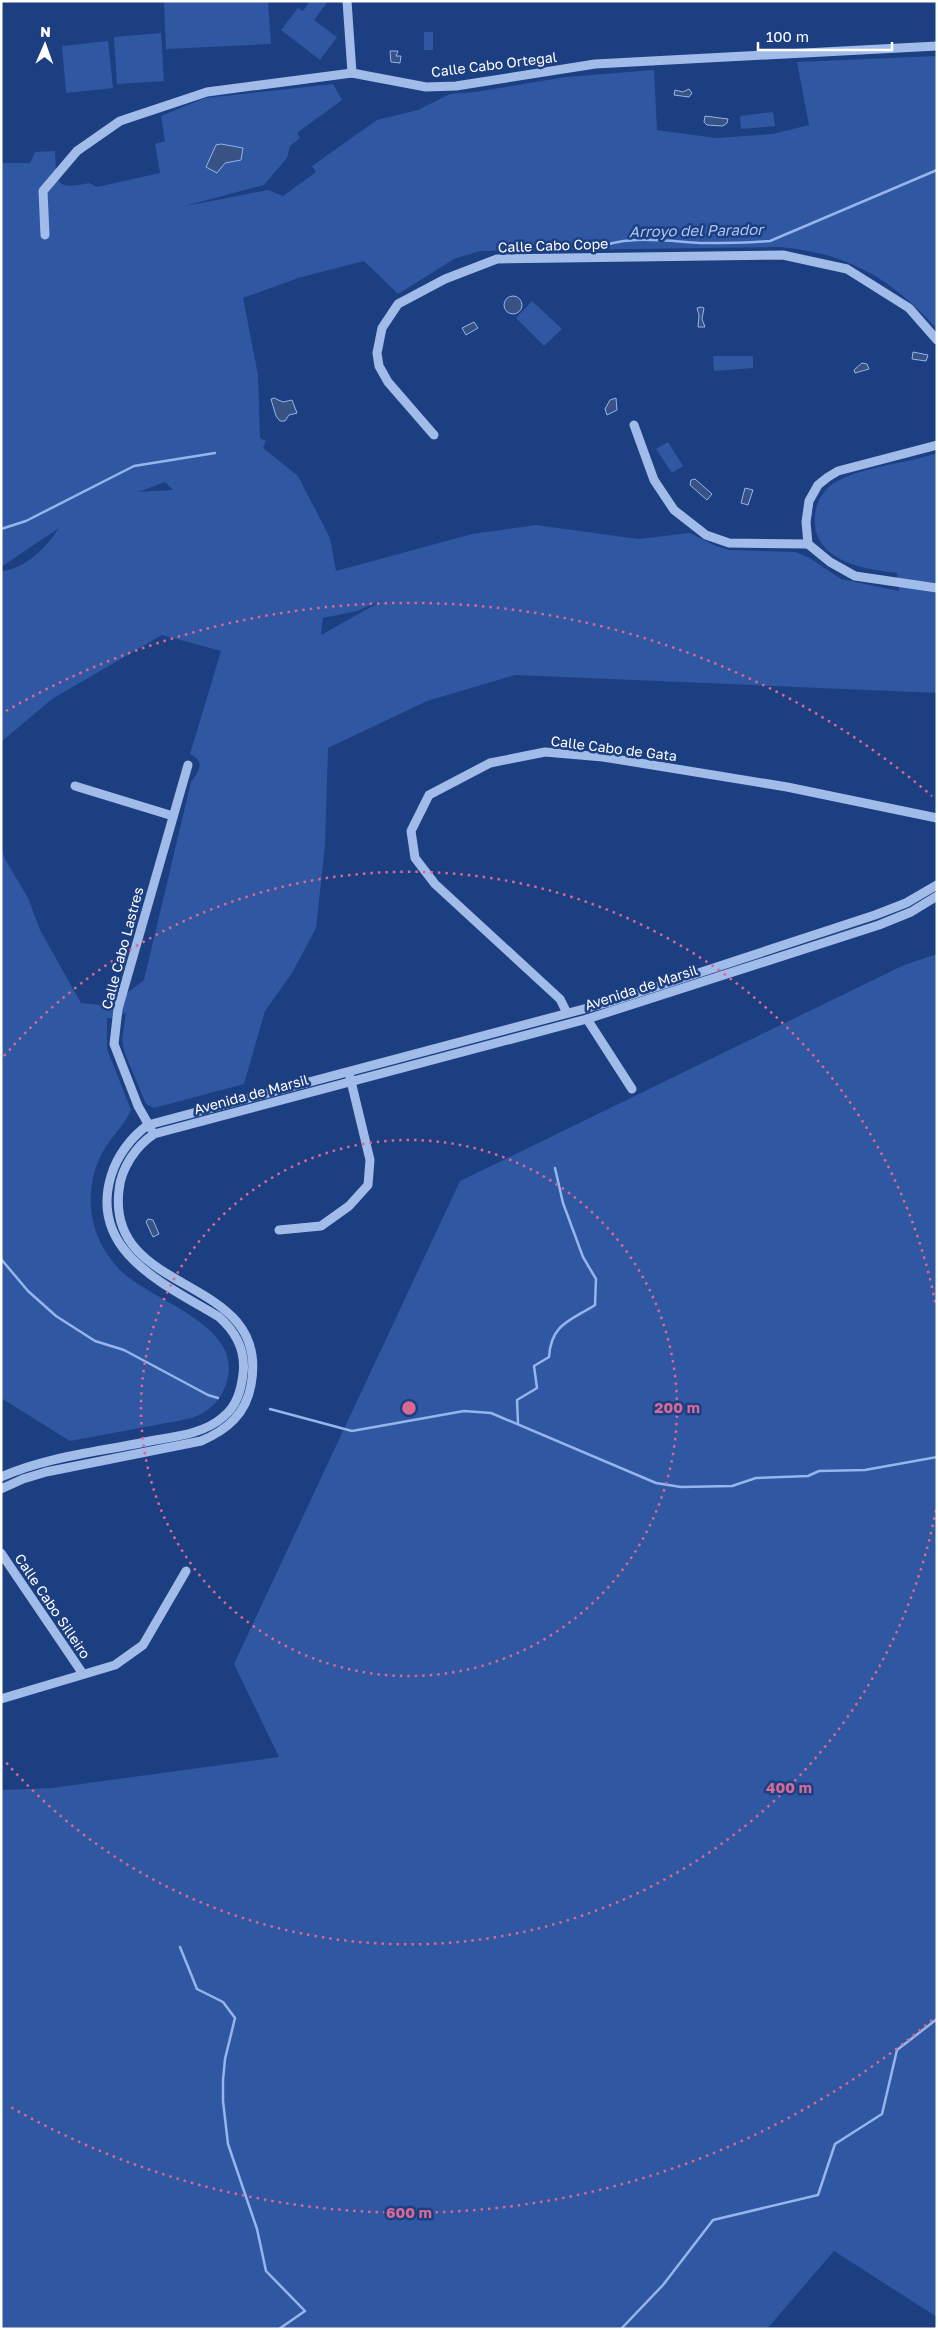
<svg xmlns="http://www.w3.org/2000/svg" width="938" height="2330" font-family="'Golos Text',sans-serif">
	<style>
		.green { fill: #3057a1; fill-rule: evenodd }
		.water { fill: #385284; stroke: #95b5ec }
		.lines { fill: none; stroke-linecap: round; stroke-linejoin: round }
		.stream { stroke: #95b5ec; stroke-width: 2.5 }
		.minor { stroke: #a2bcea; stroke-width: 9 }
		.ring { fill: none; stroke: #d76994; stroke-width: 2.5; stroke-dasharray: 2.5 5 }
		.labels { text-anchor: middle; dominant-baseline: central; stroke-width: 5; stroke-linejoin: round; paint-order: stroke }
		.street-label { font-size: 14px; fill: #fff; stroke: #1c3f82 }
		.water-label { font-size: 15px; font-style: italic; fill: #adc6f1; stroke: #1c3f82 }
		.centre { fill: #d76994; stroke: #1c3f82; stroke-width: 2.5 }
		.ring-label { font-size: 15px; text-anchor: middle; font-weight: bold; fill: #d76994; stroke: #1c3f82; stroke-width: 5; stroke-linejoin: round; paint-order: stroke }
	</style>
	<rect width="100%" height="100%" fill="#1c3f82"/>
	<g class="green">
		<polygon points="164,1 268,1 271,44 166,49"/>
		<polygon points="310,1 328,1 314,20 337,37 320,60 281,30 298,8 303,11"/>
		<rect x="424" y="32" width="9" height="18"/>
		<polygon points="161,33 164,81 117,84 114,37"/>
		<polygon points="108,41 113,88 66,93 62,46"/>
		<path d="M937 56V329C892 279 848 253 780 247L480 251 454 259 398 294 364 261 298 278 243 298 258 375 260 438 266 441 263 448 298 476 330 538 336 571 472 534 536 525 638 539 690 533 716 546 729 550 795 552 808 557 841 579 899 591 897 573C863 569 810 561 815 514 817 501 823 490 834 483 863 466 905 464 937 453V693L515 675 427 701 328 748 325 845 316 928 292 973 265 1011 244 1084 154 1108 146 1104 125 1054 122 1040 126 1012 117 1018H107V1049L131 1110C126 1121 120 1128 112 1138 96 1158 89 1183 91 1209 93 1232 104 1253 119 1269 151 1302 247 1325 226 1384 221 1399 211 1410 197 1416 184 1421 169 1422 156 1425 127 1430 99 1436 70 1441L1 1398V849L5 859 28 898 40 930 81 1003 110 1006 144 980 191 782C199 771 206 762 190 754L221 651 162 635 52 699 1 742V571C24 570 47 547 59 528L1 567V163H30L35 152 55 151C57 182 53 191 89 183L97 187 160 173 155 144 165 141 161 116 205 98 333 84 342 100 297 133 300 138 290 146 287 158 264 185 181 207 268 190 283 196 316 172 312 166 377 120 418 110 450 94 475 92 566 77 654 70 657 130 716 138 773 134 809 125 797 62ZM165 482 173 490 137 492H138ZM385 599 321 635V634L323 618 357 611Z"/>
		<polygon points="773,112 775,126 741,129 740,116"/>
		<polygon points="532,301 562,329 544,346 516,318"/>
		<polygon points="713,356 753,356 753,368 714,371"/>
		<polygon points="668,442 683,466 672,473 656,449"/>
		<polygon points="937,954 937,2317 834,2251 767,2329 1,2329 1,1790 52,1788 279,1757 234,1664 460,1181 904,965"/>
	</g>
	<g class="water">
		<polygon points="390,51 398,51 396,56 401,56 400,63 391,62"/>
		<polygon points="689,89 692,93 689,97 674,95 675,90 683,92"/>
		<polygon points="705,116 728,119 727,123 723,126 707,125 704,122"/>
		<polygon points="221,144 243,148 241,160 225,163 217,173 206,167 216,145"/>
		<circle cx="513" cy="305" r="9"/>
		<polygon points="701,307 704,308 702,319 705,327 698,327 699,315 697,308"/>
		<polygon points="474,322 478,328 466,335 462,328"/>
		<polygon points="913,352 928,355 926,361 912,359"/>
		<polygon points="862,363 867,364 869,369 855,373 854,370"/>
		<polygon points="274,398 283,402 292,400 297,413 289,415 285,421 280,421 276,416 271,399"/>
		<polygon points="616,398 617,410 607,415 605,409 610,400"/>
		<polygon points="695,479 712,494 707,500 690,485 691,480"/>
		<polygon points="745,488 753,490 748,505 741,503"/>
		<polygon points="148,1219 153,1220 159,1234 153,1237 146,1222"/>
	</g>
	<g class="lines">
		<g class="stream">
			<path d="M593 250C624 234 666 241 700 243 723 243 746 243 770 241L937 170"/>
			<polyline points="1,529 26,521 134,466 215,453"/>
			<polyline points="1,1259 28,1291 56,1316 95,1341 124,1350 208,1395 218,1398"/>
			<polyline points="270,1409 352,1431 464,1411 491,1413 656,1483 681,1487 732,1486 756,1478 808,1476 819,1471 865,1470 937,1457"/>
			<path d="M518 1423 517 1400 537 1388 534 1366 549 1357C551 1324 570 1321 595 1305L596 1279 583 1257 563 1203 555 1168"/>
			<polyline points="180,1947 197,1989 223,2002 235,2018 225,2059 223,2080 223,2101 228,2144 257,2229 266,2271 305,2311 279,2329"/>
			<polyline points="621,2329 663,2285 713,2220 818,2195 835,2144 882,2114 897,2050 937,2019"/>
		</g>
		<g class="minor">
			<polyline points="347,1 352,73"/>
			<polyline points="45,235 43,191 77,151 120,121 207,92 352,73 426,87 456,86 595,64 937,46"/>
			<polyline points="634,425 654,480 674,510 706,535 729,543 808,544"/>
			<polyline points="434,435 388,382 379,366 377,353 382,328 398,304 445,279 497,259 783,255 847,269 909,308 937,340"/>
			<polyline points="937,445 838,471 828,477 818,485 809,501 806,522 808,544 830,562 855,576 937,588"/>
			<polyline points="75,786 173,816"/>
			<polyline points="567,1013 560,999 435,884 415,858 411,831 429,795 490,763 545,752 603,757 787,787 937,818"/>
			<polyline points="587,1019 632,1089"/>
			<polyline points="151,1129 138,1106 114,1044 118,1009 188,765"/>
			<polyline points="279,1230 321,1226 349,1206 368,1185 370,1160 350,1077"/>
			<path d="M1 1477C46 1457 97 1452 145 1442 170 1437 203 1435 223 1417 237 1406 241 1390 243 1374 246 1350 236 1332 219 1317 167 1285 88 1253 111 1176 117 1156 131 1137 148 1125L610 1002 875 915 906 903 937 885"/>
			<path d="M1 1489 23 1479 46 1472 201 1441C227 1430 246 1414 251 1385 272 1273 106 1298 119 1190 121 1168 136 1146 154 1134L587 1019 879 925 911 912 937 896"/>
			<polyline points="1,1553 83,1674"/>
			<polyline points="1,1699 115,1665 143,1645 186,1571"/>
		</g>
	</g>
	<g class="ring">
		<circle cx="409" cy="1408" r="268"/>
		<path d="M936 1510A537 537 0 0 1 4 1760M4 1056A537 537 0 0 1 936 1306"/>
		<path d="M932 2020A805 805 0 0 1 7 2105M6 711A805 805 0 0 1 932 796"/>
	</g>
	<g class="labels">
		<g class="street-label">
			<text transform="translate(494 64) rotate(-7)">Calle Cabo Ortegal</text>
			<text transform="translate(553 245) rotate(-2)">Calle Cabo Cope</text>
			<text transform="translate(614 748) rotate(7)">Calle Cabo de Gata</text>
			<text transform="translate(122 948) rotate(-75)">Calle Cabo Lastres</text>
			<text transform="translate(641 987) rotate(-18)">Avenida de Marsil</text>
			<text transform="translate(251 1094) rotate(-15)">Avenida de Marsil</text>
			<text transform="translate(53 1606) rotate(56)">Calle Cabo Silleiro</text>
		</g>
		<g class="water-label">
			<text transform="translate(696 230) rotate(-1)">Arroyo del Parador</text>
		</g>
	</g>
	<circle cx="409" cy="1408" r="8" class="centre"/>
	<g class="ring-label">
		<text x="677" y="1413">200 m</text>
		<text x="789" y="1793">400 m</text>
		<text x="409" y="2218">600 m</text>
	</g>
	<rect width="938" height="2330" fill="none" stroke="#ffffff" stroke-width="5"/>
	<g transform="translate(45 45) rotate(2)" stroke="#1c3f82" stroke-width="4" paint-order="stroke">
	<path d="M0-4L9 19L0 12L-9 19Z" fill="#ffffff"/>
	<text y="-8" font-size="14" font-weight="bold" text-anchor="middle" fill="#ffffff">N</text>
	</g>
	<path d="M758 42v8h134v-8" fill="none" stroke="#ffffff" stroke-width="2.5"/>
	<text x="766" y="42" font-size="15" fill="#ffffff" stroke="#1c3f82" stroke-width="4" paint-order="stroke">100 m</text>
</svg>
